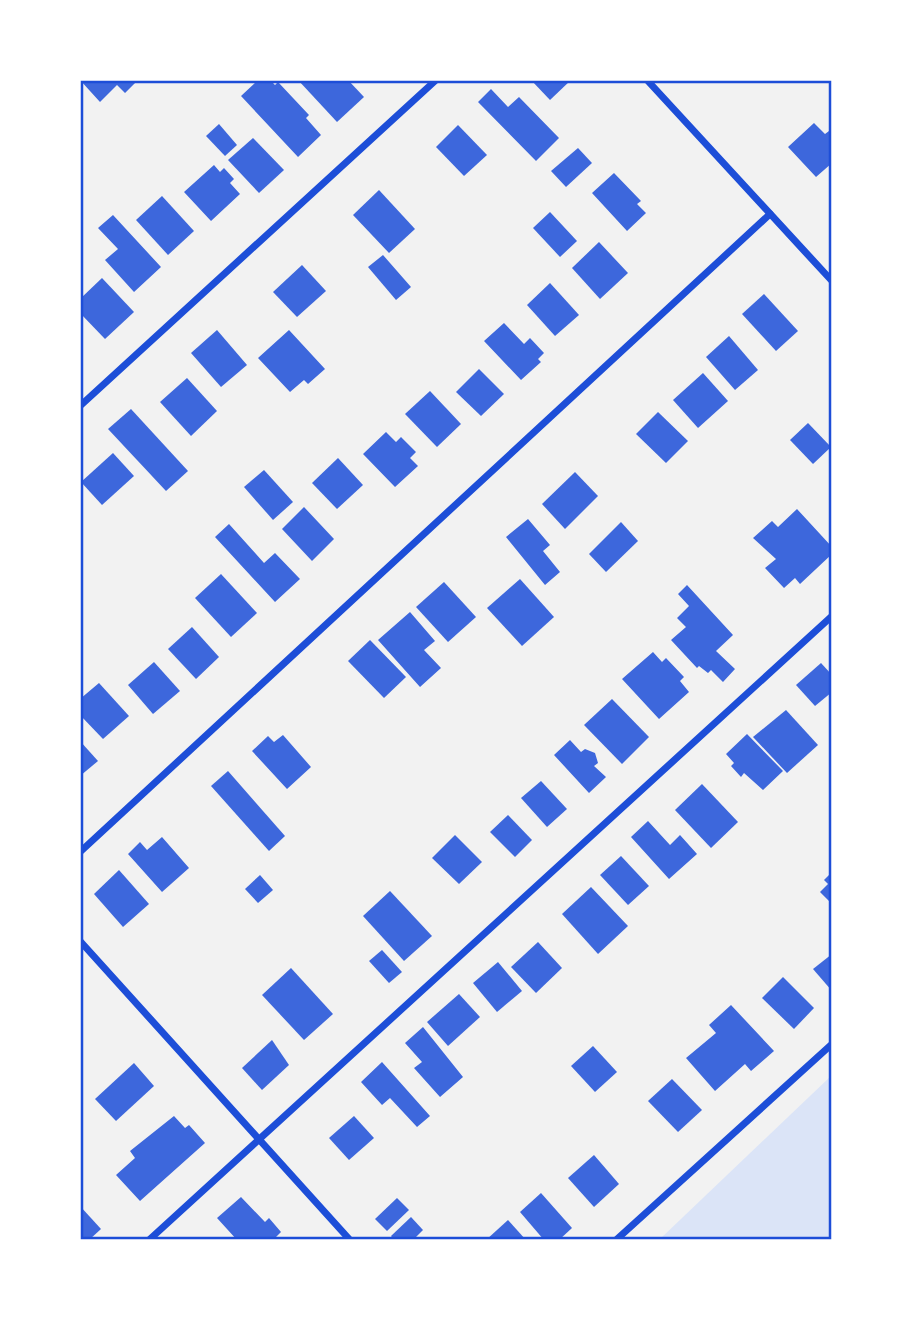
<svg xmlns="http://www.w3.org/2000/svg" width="912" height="1320" font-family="'IBM Plex Sans',sans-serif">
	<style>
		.green { fill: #dbe4f7 }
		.building { fill: #3d67dc }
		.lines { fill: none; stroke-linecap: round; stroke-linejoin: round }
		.minor { stroke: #1d4ed8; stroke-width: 7 }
		.neatline { fill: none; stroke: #1d4ed8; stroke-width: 2.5 }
	</style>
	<rect width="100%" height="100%" fill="#f2f2f2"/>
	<polygon class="green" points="831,1076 831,1239 660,1239"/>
	<g class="building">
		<polygon points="80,80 138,80 125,93 117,85 100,102"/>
		<polygon points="258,80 270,80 275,85 278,82 309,115 306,118 321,135 298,157 241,96"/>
		<polygon points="298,80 348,80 364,97 337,122"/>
		<polygon points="531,80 571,80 550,100"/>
		<polygon points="491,89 508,107 519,97 559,138 536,161 478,102"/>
		<polygon points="814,123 825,134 829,131 832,134 832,163 816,177 788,147"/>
		<polygon points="219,124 237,145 225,156 206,136"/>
		<polygon points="458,125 487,155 464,176 436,147"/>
		<polygon points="253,138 284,170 259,193 228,160"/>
		<polygon points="578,148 592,163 566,187 551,171"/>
		<polygon points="214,165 220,172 224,168 234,179 230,183 240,194 211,221 184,192"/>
		<polygon points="614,173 641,201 637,204 646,213 627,231 592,193"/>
		<polygon points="379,190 415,229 389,253 353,215"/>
		<polygon points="162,196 194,231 168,255 136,220"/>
		<polygon points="550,212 577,241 560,257 533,228"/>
		<polygon points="113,215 161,267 134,292 105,260 118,249 98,228"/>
		<polygon points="599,242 628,273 600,299 572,268"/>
		<polygon points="383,255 411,287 396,300 368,267"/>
		<polygon points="302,265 326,291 297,317 273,292"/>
		<polygon points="102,278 134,312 105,339 80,313 80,299"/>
		<polygon points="550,283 579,315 555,336 527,305"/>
		<polygon points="764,294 798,331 776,351 742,314"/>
		<polygon points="504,323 524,344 530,338 544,353 538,359 541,362 521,380 484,341"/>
		<polygon points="217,330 247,365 221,387 191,353"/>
		<polygon points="289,330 325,369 308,384 304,380 290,392 258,358"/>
		<polygon points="729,336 758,370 735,390 706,357"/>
		<polygon points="479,369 504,394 481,416 456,392"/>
		<polygon points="703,373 728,401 698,428 673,400"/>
		<polygon points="187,378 217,411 191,436 160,402"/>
		<polygon points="430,391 461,424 437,447 405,414"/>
		<polygon points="131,409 188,471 166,491 108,429"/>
		<polygon points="658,412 688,441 666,463 636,434"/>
		<polygon points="808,423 831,447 813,464 790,440"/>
		<polygon points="386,432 396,442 401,437 416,452 410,458 418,466 395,487 363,454"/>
		<polygon points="113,453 134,476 102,505 81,482"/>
		<polygon points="338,458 363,485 337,509 312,483"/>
		<polygon points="264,470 293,502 273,520 244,487"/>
		<polygon points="575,472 598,496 565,529 542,504"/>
		<polygon points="304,507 334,539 312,561 282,529"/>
		<polygon points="797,509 832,547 832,554 800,584 795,578 784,588 765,568 776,559 753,538 772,521 778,527"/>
		<polygon points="528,519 550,545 543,551 560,572 545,585 506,537"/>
		<polygon points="621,522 638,541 606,572 589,554"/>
		<polygon points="229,524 264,563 275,553 300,579 275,602 215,537"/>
		<polygon points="221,574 257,613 231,637 195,598"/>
		<polygon points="520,579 554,617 522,646 487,608"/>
		<polygon points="444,582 476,617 448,642 416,607"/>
		<polygon points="687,585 733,635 716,651 735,669 723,682 711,670 708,673 699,666 697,668 671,640 686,627 677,618 689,606 678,594"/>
		<polygon points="410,612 435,641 424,650 441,668 420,687 378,640"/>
		<polygon points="192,627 219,657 196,679 168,649"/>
		<polygon points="370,640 406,677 384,698 348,661"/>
		<polygon points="653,652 662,662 666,658 684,677 680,681 689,692 659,719 622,679"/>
		<polygon points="154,662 180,691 153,714 128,685"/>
		<polygon points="821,663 832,675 832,692 815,706 796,685"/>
		<polygon points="99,683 129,716 103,739 80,715 80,699"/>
		<polygon points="612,699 649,737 622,764 584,725"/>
		<polygon points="786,710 818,745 787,773 753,737"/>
		<polygon points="747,734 783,771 763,790 744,773 741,777 731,766 734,763 726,754"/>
		<polygon points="283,735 311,767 287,789 252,751 268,736 274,742"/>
		<polygon points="570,740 581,752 585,749 595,753 598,763 594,766 606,777 589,793 554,755"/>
		<polygon points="80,741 98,761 80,776"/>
		<polygon points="228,771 285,836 269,851 211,786"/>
		<polygon points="541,781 567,809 547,827 521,798"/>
		<polygon points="702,784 738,822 711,848 675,810"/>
		<polygon points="508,815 532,840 515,857 490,832"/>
		<polygon points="648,821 670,845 680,835 697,854 669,879 631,837"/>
		<polygon points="455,835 482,862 459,884 432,858"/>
		<polygon points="162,837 189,868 162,892 128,854 140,842 147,850"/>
		<polygon points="621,856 649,886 628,905 600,875"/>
		<polygon points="119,870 149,904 123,927 94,894"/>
		<polygon points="832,872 832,904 820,892 828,884 824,880"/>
		<polygon points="260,875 273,890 258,903 245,889"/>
		<polygon points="591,887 628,926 598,954 562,914"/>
		<polygon points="390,891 432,936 404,961 363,916"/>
		<polygon points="538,942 562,968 536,993 511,967"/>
		<polygon points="382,950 402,972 389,983 369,961"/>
		<polygon points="832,954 832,991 813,969"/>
		<polygon points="498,962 522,991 497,1012 473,983"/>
		<polygon points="291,968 333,1014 304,1040 262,995"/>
		<polygon points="783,977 814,1008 794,1029 762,998"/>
		<polygon points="459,994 480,1017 448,1046 427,1022"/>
		<polygon points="731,1005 774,1051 751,1071 745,1064 715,1091 686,1058 716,1033 709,1025"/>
		<polygon points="423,1027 463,1077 440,1097 414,1068 422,1062 405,1043"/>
		<polygon points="272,1040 289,1065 262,1090 242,1068"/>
		<polygon points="593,1046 617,1072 595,1092 571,1066"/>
		<polygon points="382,1062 430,1116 417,1127 390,1098 382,1105 361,1082"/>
		<polygon points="134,1063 154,1086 116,1121 95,1099"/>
		<polygon points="672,1079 702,1110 678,1132 648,1101"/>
		<polygon points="174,1116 185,1128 189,1125 205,1143 140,1201 116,1175 135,1158 130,1151"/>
		<polygon points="354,1116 374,1138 349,1160 329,1138"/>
		<polygon points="594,1155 619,1184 594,1207 568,1178"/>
		<polygon points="541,1193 572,1228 559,1240 544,1240 520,1212"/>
		<polygon points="241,1197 265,1222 269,1218 281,1232 273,1240 237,1240 217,1218"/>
		<polygon points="397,1198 409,1210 387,1231 375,1219"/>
		<polygon points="80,1206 101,1229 89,1240 80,1240"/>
		<polygon points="411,1217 423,1230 413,1240 394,1240 391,1236"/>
		<polygon points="508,1220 526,1240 486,1240"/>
	</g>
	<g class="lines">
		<g class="minor">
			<polyline points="647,80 832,281"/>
			<polyline points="80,406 436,80"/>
			<polyline points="80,852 770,214"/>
			<polyline points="80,941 350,1240"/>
			<polyline points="149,1240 832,616"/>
			<polyline points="616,1240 832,1044"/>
		</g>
	</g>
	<rect width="912" height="1320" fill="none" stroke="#ffffff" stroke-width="164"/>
	<rect x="82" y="82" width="748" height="1156" class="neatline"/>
</svg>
